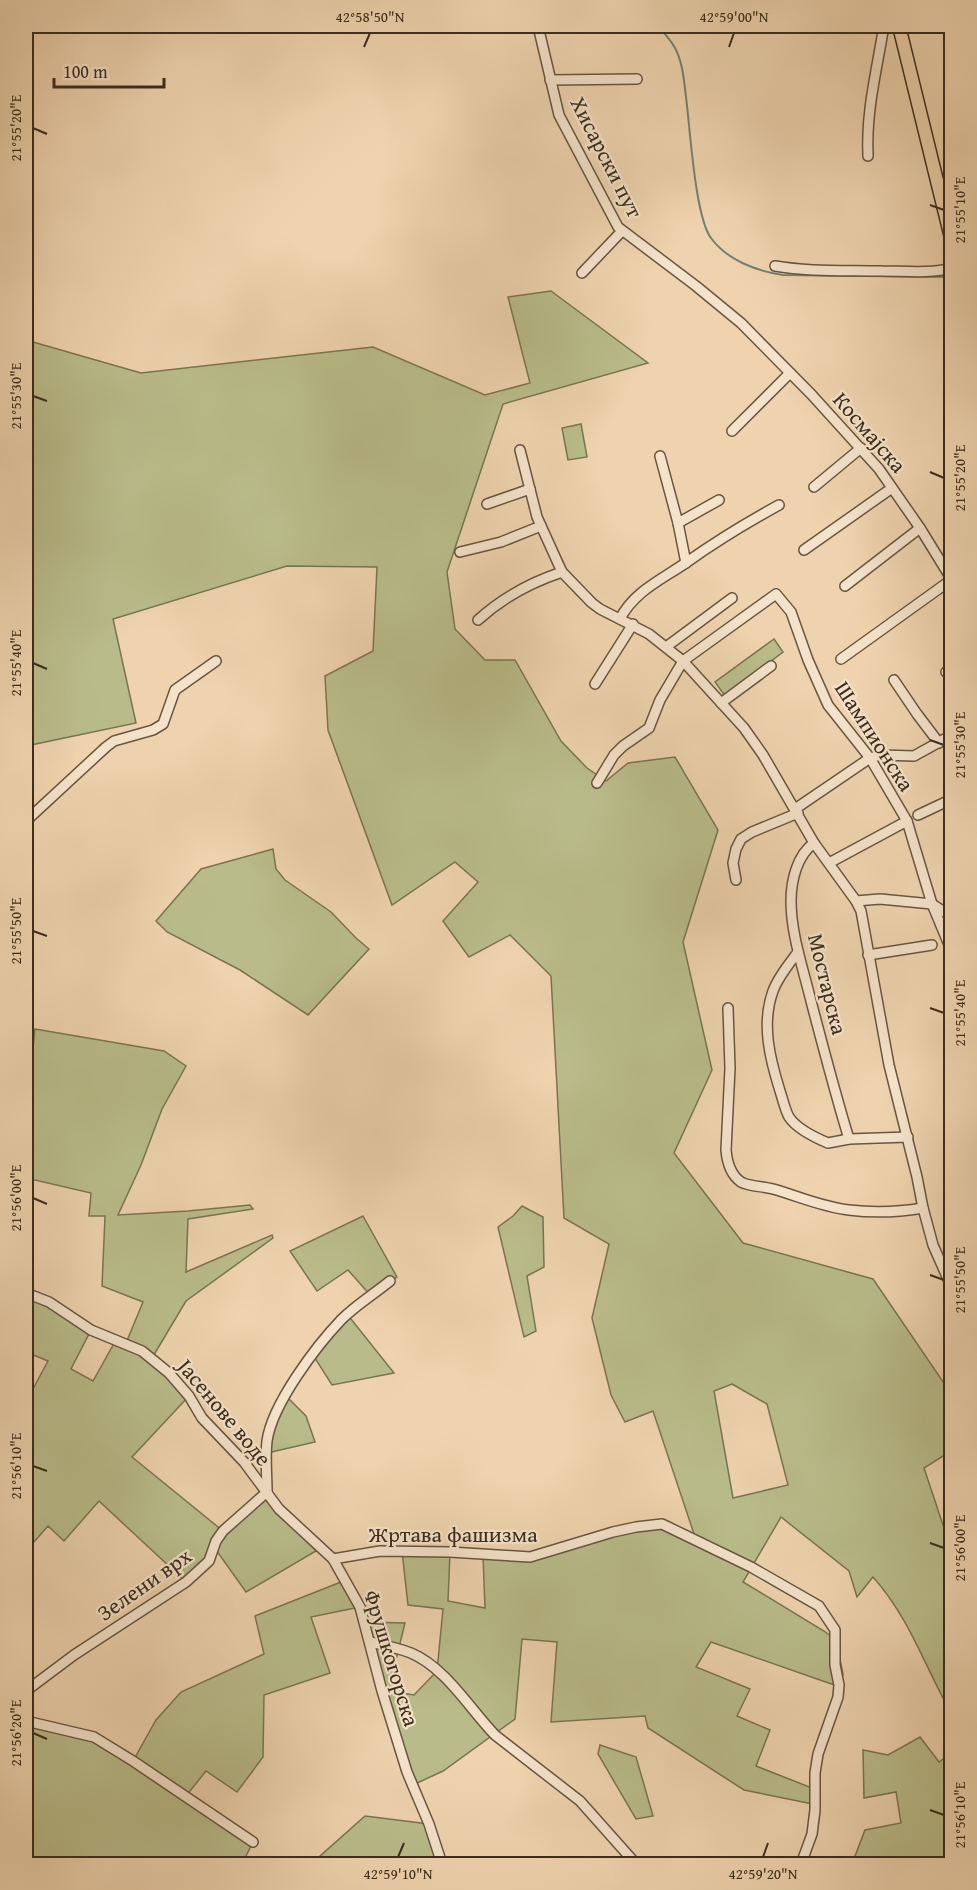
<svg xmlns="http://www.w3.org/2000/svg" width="977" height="1890" font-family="'Gentium Book Plus',serif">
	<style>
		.green { fill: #b9bc8a; stroke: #7a7452; stroke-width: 1.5; fill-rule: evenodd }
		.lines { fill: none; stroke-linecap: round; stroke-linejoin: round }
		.stream { stroke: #748074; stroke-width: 2 }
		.minor-casing { stroke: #685640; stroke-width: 12 }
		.major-casing { stroke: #3b2d1b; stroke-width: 15 }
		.minor { stroke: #f4e2ca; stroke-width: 9 }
		.major { stroke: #eed3ae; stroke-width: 12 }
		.ticks { fill: none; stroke: #3b2d1b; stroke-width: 2 }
		.labels { text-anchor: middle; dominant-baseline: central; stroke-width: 4.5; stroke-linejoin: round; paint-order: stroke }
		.street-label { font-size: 22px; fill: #3b2d1b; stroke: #f4e2ca }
		.neatline { fill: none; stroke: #3b2d1b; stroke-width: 2 }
		.ticks-label { font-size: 15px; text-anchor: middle; fill: #3b2d1b }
	</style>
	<rect width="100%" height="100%" fill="#eed3ae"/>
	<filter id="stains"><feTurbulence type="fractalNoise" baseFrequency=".00333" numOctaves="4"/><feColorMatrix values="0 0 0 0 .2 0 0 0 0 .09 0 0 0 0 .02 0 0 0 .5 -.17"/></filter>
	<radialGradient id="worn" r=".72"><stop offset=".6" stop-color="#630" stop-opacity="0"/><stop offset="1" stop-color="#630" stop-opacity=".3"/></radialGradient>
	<g class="green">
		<path d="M551 291 648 363 503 404 447 572 455 629 485 660H515L561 741 587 768 606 781 628 763 675 757 718 830 683 942 712 1070 674 1153 743 1243 873 1279 948 1389 951 1400V1451L924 1468 946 1534 951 1532V1713C925 1667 909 1617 873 1577L857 1597 849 1571 781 1517 743 1582 824 1631 836 1640 843 1674 840 1687 711 1642 696 1667 750 1689 737 1716 770 1730 756 1766 812 1788 813 1804 744 1790 648 1728 645 1716 551 1722 557 1642 522 1639 515 1719 443 1771 413 1785 365 1622 405 1623 391 1680 402 1693 414 1695 437 1671 443 1609 408 1605 402 1551 450 1552 448 1601 485 1608 483 1555 530 1557 662 1524 696 1540 653 1411 625 1422 611 1395 592 1318 609 1244 564 1218 551 976 510 935 469 957 443 921 478 882 455 862 392 905 328 730 325 676 373 651 377 567 287 566 113 619 136 723 26 746V340L141 373 373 347 485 395 530 383 508 297ZM732 1384 767 1404 788 1485 733 1498 714 1391Z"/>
		<polygon points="581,424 587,457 568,460 562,428"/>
		<polygon points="774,639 783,652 725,696 715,682"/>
		<polygon points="273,849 276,869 285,880 331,912 356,938 369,949 308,1015 240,970 167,932 156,921 201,869"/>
		<polygon points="35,1029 164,1051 186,1066 162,1109 141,1165 118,1215 188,1211 250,1205 253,1209 188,1219 186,1272 272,1235 273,1238 186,1301 152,1358 189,1396 132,1457 223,1531 267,1492 321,1548 246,1592 214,1547 186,1582 99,1501 64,1541 48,1526 26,1551 26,1385 34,1387 48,1361 26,1352 26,1296 27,1293 91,1330 71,1369 93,1381 116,1340 126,1343 143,1302 102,1286 105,1216 89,1216 91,1193 26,1178 26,1113"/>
		<polygon points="522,1206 543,1217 544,1267 527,1276 536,1331 524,1337 498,1227 513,1216"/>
		<polygon points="363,1216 397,1277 371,1296 348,1270 317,1291 290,1251"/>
		<polygon points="347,1314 394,1373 332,1385 313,1355"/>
		<polygon points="286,1396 306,1416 315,1442 267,1453 267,1440"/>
		<polygon points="346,1580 360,1607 311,1617 330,1673 264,1695 263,1757 237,1792 206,1771 186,1796 253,1842 242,1864 26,1864 26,1721 84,1734 133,1761 156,1720 181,1692 264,1654 255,1616"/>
		<polygon points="920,1737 939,1762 951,1753 951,1864 852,1864 865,1830 901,1823 896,1792 864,1798 863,1750 888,1755"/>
		<polygon points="600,1745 636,1757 653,1816 636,1819 598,1754"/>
		<polygon points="365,1816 429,1824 442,1864 318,1864 319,1857"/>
	</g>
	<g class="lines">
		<path class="stream" d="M658 26C664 33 671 40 675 48 683 63 684 81 686 97 690 127 695 217 711 238 727 260 756 271 783 275L952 277"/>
		<defs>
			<g id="minor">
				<polyline points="538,26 559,115 618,227 696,286 741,323 811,394 879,469 920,528 952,580"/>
				<polyline points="550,80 637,79"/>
				<path d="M868 156C866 112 876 74 883 31L891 26"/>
				<path d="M775 266C809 272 847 270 882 271 904 271 930 274 952 268"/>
				<polyline points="582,273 621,232"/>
				<polyline points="732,431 790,373"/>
				<polyline points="520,450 537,517 562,572 592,603 600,609 649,634 683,661 744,728 763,755 814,843 856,901 861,911 889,1065 917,1177 923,1208 933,1245 952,1288"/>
				<polyline points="660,456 678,523 686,563"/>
				<polyline points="814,487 861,448"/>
				<polyline points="487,504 530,489"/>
				<polyline points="678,523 719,500"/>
				<polyline points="804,550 892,488"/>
				<polyline points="460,552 501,542 541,526"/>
				<polyline points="845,586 920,528"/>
				<path d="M620 619C634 591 663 579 687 562 718 540 746 523 779 505"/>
				<path d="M478 620C501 599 532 582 562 572"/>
				<polyline points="666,647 732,598"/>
				<polyline points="841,659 951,580"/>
				<polyline points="946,672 952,667"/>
				<polyline points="894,680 917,714 939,743"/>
				<polyline points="595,684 633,624"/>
				<polyline points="721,703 771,666"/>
				<polyline points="597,783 614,755 623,746 649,728 660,700 683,661 776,594 791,612 808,660 828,705 870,758 907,821 932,904 952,952"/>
				<polyline points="795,809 870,758 881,755 914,756 952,735"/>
				<polyline points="918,815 952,799"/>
				<polyline points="26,821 106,747 114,741 153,730 163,724 175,690 216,661"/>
				<path d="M814 843C797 855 791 881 791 901 791 934 803 968 811 1001 823 1047 835 1093 849 1139"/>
				<polyline points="829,863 907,821"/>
				<polyline points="736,880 733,863 736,849 741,839 752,832 798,813"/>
				<polyline points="856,901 880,899 932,904 952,917"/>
				<path d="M798 952C789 964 778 977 773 991 761 1024 770 1059 780 1091 783 1100 785 1110 789 1117 797 1129 816 1138 828 1143L849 1139 908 1137"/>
				<polyline points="868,955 932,945"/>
				<path d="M728 1008 730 1068 726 1150C727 1162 731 1175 741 1182 750 1187 763 1186 773 1189 798 1196 822 1207 849 1210 873 1213 899 1212 923 1208"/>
				<polyline points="26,1293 49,1302 91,1330 142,1351 169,1373 189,1396 202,1418 244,1462 279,1509 333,1559 360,1607 382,1691 407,1772 429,1824 442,1864"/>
				<path d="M267 1492C267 1475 265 1457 267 1441 272 1404 317 1345 342 1319 356 1305 374 1294 390 1281"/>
				<polyline points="333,1559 380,1551 450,1552 530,1557 613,1532 636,1527 662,1524 751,1567 819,1606 835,1630 835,1665 839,1685 838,1697 818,1754 815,1773 815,1810 812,1834 801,1864"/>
				<path d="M370 1642C384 1645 398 1648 411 1653 446 1668 469 1708 495 1735L580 1801 636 1864"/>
				<polyline points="26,1691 74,1655 186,1582 209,1561 216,1541 223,1531 267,1492"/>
				<polyline points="26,1721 94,1737 133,1761 253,1842"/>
			</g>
			<polyline id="major" points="899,26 952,242"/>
		</defs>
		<use href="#minor" class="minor-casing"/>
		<use href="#major" class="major-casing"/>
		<use href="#minor" class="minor"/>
		<use href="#major" class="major"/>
	</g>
	<path class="ticks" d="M364 47 370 33M729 47 734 33M33 128 47 134M930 205 944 210M33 396 47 401M930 472 944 478M33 663 47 669M930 740 944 745M33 931 47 936M930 1008 944 1013M33 1198 47 1204M930 1275 944 1280M33 1466 47 1471M930 1543 944 1548M33 1733 47 1739M930 1810 944 1815M398 1857 404 1843M763 1857 768 1843"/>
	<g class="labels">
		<g class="street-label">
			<text transform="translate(607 157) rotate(63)">Хисарски пут</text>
			<text transform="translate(870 432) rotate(49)">Космајска</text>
			<text transform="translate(875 736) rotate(57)">Шампионска</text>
			<text transform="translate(828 984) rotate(76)">Мостарска</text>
			<text transform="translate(225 1412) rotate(50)">Јасенове воде</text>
			<text x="453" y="1534">Жртава фашизма</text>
			<text transform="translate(144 1584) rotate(-35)">Зелени врх</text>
			<text transform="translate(392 1658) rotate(73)">Фрушкогорска</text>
		</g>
	</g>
	<rect width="977" height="1890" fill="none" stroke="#eed3ae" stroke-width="66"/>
	<path d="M54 78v9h110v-9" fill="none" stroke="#3b2d1b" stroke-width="3"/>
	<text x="63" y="78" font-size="18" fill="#3b2d1b" stroke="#f4e2ca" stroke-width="4.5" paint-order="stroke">100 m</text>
	<rect x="33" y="33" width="911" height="1824" class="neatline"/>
	<g class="ticks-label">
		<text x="370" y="22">42°58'50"N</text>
		<text x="734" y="22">42°59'00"N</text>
		<text transform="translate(16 128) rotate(-90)" y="5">21°55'20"E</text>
		<text transform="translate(960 210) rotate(-90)" y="5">21°55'10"E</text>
		<text transform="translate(16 396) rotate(-90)" y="5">21°55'30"E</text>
		<text transform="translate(960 478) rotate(-90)" y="5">21°55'20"E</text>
		<text transform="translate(16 663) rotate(-90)" y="5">21°55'40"E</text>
		<text transform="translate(960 745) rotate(-90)" y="5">21°55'30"E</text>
		<text transform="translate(16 931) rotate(-90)" y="5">21°55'50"E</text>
		<text transform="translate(960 1013) rotate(-90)" y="5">21°55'40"E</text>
		<text transform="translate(16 1198) rotate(-90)" y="5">21°56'00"E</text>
		<text transform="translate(960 1280) rotate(-90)" y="5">21°55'50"E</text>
		<text transform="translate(16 1466) rotate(-90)" y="5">21°56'10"E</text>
		<text transform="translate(960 1548) rotate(-90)" y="5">21°56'00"E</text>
		<text transform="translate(16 1733) rotate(-90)" y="5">21°56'20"E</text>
		<text transform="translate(960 1815) rotate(-90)" y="5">21°56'10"E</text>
		<text x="398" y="1879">42°59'10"N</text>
		<text x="763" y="1879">42°59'20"N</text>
	</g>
	<rect width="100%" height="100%" filter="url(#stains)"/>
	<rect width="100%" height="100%" fill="url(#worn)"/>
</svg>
